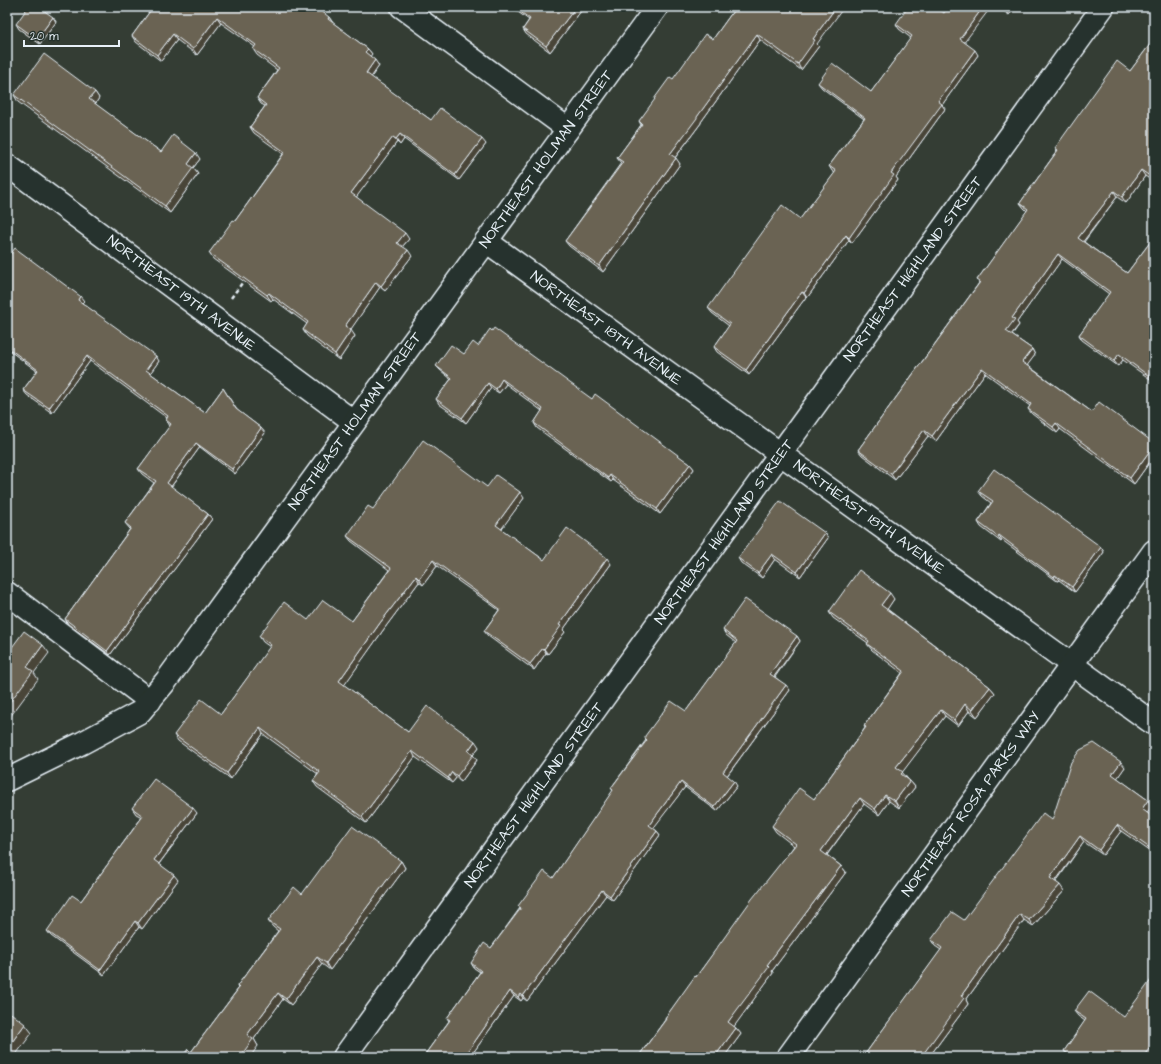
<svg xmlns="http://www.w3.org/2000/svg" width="1161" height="1064" font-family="'Architects Daughter',sans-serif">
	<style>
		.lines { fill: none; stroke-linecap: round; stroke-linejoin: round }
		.minor-casing { stroke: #e8f1f8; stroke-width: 25 }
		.path { stroke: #e8f1f8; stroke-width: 2.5; stroke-dasharray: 4 3; stroke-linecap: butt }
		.minor { stroke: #26332d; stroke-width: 22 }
		.wall { fill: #5b5547; stroke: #e8f1f8 }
		.shaded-wall { fill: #4a4539; stroke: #e8f1f8 }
		.building { fill: #6a6352; stroke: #e8f1f8 }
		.labels { text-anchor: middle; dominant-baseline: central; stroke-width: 3.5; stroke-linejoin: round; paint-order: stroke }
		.street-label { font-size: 15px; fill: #e8f1f8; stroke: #26332d }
	</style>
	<rect width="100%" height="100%" fill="#343d34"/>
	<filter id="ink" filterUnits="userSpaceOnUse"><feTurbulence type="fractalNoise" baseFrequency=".025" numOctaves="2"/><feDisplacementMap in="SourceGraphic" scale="8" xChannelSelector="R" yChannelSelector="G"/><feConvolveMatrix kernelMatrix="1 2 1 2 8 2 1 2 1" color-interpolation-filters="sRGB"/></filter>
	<g filter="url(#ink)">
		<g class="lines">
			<defs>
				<g id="minor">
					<polyline points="402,7 568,129"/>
					<polyline points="7,165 354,422"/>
					<polyline points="486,241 1154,724"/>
					<polyline points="7,593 150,701"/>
					<polyline points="7,780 82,743 140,712 166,681 657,7"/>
					<polyline points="344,1057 1103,7"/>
					<polyline points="788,1057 1154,551"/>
				</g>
			</defs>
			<use href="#minor" class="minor-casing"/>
			<polyline class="path" points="231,298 245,279"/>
			<use href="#minor" class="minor"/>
		</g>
		<g class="wall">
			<polygon points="153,7 329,17 333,23 368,49 372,54 370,56 379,66 371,77 431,120 486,144 459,180 404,139 400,145 397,142 356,197 409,239 402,247 412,256 385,291 380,287 350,330 355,336 339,360 307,336 303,330 307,324 273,299 271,301 213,259 209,253 235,221 283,154 254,133 250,127 265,106 261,104 257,98 277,70 257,55 253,49 255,47 221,23 197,55 177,40 161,61 136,42 132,36"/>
			<polygon points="511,7 584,7 550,52 526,34 523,29 529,20"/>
			<polygon points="736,7 817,44 819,46 801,70 760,40 701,122 701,123 675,158 680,164 603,272 569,246 565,241 621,163 617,158 641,125 639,121 673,79 713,39"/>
			<polygon points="998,7 1015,7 1009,15"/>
			<polygon points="944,13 965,43 978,55 942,105 945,109 896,177 898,180 852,243 849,240 807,298 806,297 749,375 717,352 714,347 729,326 712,313 708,308 800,219 835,173 832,171 829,166 864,119 822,88 818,83 871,92 911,38 899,29 896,24"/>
			<polygon points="53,17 56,22 40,44 19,29 16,24"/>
			<polygon points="1154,39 1154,182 1145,176 1126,203 1117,197 1084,242 1127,273 1154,237 1154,380 1153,381 1123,360 1118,366 1082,340 1079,335 1109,294 1062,259 1017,322 1019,325 1012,335 1032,349 1035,355 1027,365 1092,412 1154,443 1154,456 1134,484 1060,429 1057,433 1032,414 1028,409 1030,406 985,373 936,441 928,436 895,480 862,455 858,450 979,283 977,280 1027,211 1024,208 1020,203 1057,151 1055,148 1130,71"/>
			<polygon points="95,92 99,98 95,104 161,152 200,159 193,168 198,174 170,213 18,102 14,95"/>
			<polygon points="7,259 84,301 82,303 159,361 150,373 205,413 223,388 237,410 261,428 265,433 235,474 200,447 171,487 208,514 212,519 110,655 68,624 65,619 130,529 125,523 154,483 142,474 138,469 170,426 166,420 167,418 90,361 52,413 27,395 23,390 37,371 7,349"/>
			<polygon points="478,346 592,399 690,464 694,469 660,514 613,480 611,482 537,428 534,423 542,411 506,384 499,393 491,388 466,423 439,404 436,399 451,379 440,370 436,366 464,354"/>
			<polygon points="487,487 524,498 501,529 544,560 611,564 563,630 565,632 548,654 546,653 534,670 488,636 484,631 499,610 437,566 423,585 419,582 384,629 344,685 408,732 479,747 473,755 477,760 461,782 456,778 452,783 415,757 366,823 317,787 313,781 318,774 263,734 231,779 178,741 174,735 221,714 270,647 263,642 259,636 308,620 352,621 389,570 351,541 347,536 373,509"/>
			<polygon points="978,491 1104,552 1075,592 1059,580 1057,581 1002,540 1001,542 981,527 978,522 991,503 982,496"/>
			<polygon points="825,533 828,538 800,577 775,559 762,578 741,563 738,558"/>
			<polygon points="894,599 887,609 990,687 995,693 977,717 969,711 958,726 945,716 902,772 907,778 910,781 915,787 899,808 889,801 879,815 864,804 827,855 841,866 846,872 772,971 773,973 734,1026 741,1034 724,1057 638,1057 665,1020 665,1018 794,846 776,832 772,826 814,799 865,728 864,726 902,673 872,650 867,644 868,643 833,618 829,612"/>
			<polygon points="723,630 797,636 800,641 775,677 790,690 727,776 737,786 717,811 685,787 653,828 657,831 660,835 613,900 606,895 527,1001 523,998 521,1001 514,996 470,1057 423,1057 449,1021 447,1018 480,972 474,968 471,963 491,948 520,908 518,906 553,878 613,791 611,788 646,740 645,738 686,711 736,643 726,635"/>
			<polygon points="1125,767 1117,778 1148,800 1152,806 1147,813 1154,818 1154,854 1121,831 1103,855 1084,842 1056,882 1064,891 1033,926 1024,920 966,1000 968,1004 929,1057 863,1057 941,950 935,946 931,940 964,920 1052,820"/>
			<polygon points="132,808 197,813 159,864 178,880 142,929 139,927 104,975 51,936 47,931 81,901 142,817 136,814"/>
			<polygon points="401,861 405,868 330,970 322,964 291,1005 283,999 254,1039 258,1046 191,1052 238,989 237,986 278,931 273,927 268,921 302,894"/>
			<polygon points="1074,1011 1124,1017 1151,1057 1069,1057 1064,1051 1085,1021 1078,1016"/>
		</g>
		<g class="shaded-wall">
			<polygon points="576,7 584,7 550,52 546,46"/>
			<polygon points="836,7 844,7 817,44 819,46 801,70 798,64 813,39"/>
			<polygon points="983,7 991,7 963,44 960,39"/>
			<polygon points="1008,7 1015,7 1009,15 1006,10"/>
			<polygon points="53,17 56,22 40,44 37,39"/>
			<polygon points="217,17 221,23 197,55 193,49"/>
			<polygon points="329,17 333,23 332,25 328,19"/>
			<polygon points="173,34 177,40 161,61 157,55"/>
			<polygon points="757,34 760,40 701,122 701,123 674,159 670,154"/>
			<polygon points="368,49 372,54 369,58 365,52"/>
			<polygon points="975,50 978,55 942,105 945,109 896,177 898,180 852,243 849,238 938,101"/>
			<polygon points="375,60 379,66 370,79 366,73"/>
			<polygon points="95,92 99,98 94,106 89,99"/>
			<polygon points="400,134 404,139 400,145 396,139"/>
			<polygon points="393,137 397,142 355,199 351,193"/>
			<polygon points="482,139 486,144 459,180 455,175"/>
			<polygon points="196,153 200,159 193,168 198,174 170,213 165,206 188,164"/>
			<polygon points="676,158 680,164 603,272 599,266"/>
			<polygon points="1141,170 1145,176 1126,203 1122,197"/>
			<polygon points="1114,191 1117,197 1082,243 1078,238"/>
			<polygon points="405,233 409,239 401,248 397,243"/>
			<polygon points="846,235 849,240 807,298 804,293"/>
			<polygon points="408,250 412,256 385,291 381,286"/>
			<polygon points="1058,254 1062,259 1017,322 1019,325 1010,336 1006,331 1012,318"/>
			<polygon points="376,282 380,287 349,332 345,326"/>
			<polygon points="802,292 806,297 749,375 746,370"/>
			<polygon points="269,293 273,299 271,301 267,295"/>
			<polygon points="80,296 84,301 81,304 78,300"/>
			<polygon points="351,330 355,336 339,360 335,354"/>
			<polygon points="1032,349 1035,355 1026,367 1022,362"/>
			<polygon points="1119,354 1123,360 1118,366 1114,361"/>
			<polygon points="87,356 90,361 52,413 49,408"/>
			<polygon points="156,356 159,361 149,375 146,370"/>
			<polygon points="982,368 985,373 936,441 932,436"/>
			<polygon points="1150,374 1154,379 1153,381 1149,376"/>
			<polygon points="502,379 506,384 499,393 496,389"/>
			<polygon points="488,383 491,388 466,423 462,418"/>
			<polygon points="1056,423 1060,429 1057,433 1053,427"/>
			<polygon points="261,428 265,433 235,474 232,469"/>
			<polygon points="924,430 928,436 895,480 891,474"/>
			<polygon points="196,443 200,447 170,488 167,483"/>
			<polygon points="1154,445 1154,456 1134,484 1130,478"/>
			<polygon points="690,464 694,469 660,514 657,509"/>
			<polygon points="610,475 613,480 611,482 608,478"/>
			<polygon points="520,492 524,498 500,531 496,525"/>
			<polygon points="208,514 212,519 110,655 107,651"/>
			<polygon points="825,533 828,538 800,577 797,572"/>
			<polygon points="999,535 1002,540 1001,542 998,537"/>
			<polygon points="1101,547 1104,552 1075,592 1072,587"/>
			<polygon points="772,554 775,559 762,578 758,573"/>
			<polygon points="607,558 611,564 563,630 565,632 548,654 544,649 559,625"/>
			<polygon points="433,560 437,566 423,585 419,579"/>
			<polygon points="1055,575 1059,580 1057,581 1054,577"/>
			<polygon points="416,576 419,582 384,629 343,687 339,681 380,623"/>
			<polygon points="890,593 894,599 886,611 881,605"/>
			<polygon points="797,636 800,641 773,678 770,674"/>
			<polygon points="43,645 49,653 34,673 38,679 7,721 7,706 27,667"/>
			<polygon points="543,648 546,653 534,670 530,664"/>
			<polygon points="786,685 790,690 726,777 723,772"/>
			<polygon points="990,687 995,693 977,717 972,710"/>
			<polygon points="965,704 969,711 958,726 954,720"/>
			<polygon points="941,710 945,716 901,774 896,767"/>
			<polygon points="260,728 263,734 231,779 227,773"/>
			<polygon points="475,741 479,747 473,755 477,760 461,782 457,776 468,751"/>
			<polygon points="412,751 415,757 366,823 362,817"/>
			<polygon points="1121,762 1125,767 1116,780 1112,774"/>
			<polygon points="452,772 456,778 452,783 448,778"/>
			<polygon points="734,781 737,786 717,811 714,807"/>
			<polygon points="910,781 915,787 899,808 895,801"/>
			<polygon points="681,782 685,787 652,830 649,825"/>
			<polygon points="885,795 889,801 879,815 875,809"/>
			<polygon points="860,798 864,804 825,857 821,851"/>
			<polygon points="1148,800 1152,806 1146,815 1142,809"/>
			<polygon points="193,808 197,813 158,865 154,860"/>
			<polygon points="1117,825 1121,831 1103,855 1099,850"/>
			<polygon points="657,831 660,835 613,900 610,896"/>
			<polygon points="1080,836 1084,842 1054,883 1050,878"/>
			<polygon points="401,861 405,868 330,970 326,963"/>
			<polygon points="841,866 846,872 772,971 773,973 733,1028 728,1022 767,965"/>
			<polygon points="174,875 178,880 142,929 138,923"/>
			<polygon points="1060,885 1064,891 1033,926 1029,920"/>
			<polygon points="602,890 606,895 527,1001 523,996"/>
			<polygon points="1020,914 1024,920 966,1000 968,1004 929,1057 921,1057 961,996"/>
			<polygon points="135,921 139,927 104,975 100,970"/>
			<polygon points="317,957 322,964 291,1005 286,999"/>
			<polygon points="510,991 514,996 470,1057 464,1057"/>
			<polygon points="278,993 283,999 254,1039 258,1046 250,1057 240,1057 247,1035"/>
			<polygon points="520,994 523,998 521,1001 518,997"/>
			<polygon points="25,1024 32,1033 14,1057 7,1057 7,1049"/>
			<polygon points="736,1028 741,1034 724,1057 717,1057 716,1055"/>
			<polygon points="1154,1042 1154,1054 1151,1057 1143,1057"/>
			<polygon points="714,1054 716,1057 711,1057"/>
		</g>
		<g class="building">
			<polygon points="28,7 39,7 53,17 37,39 16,24"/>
			<polygon points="153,7 316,7 329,17 328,19 368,49 365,52 375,60 366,73 431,120 440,108 482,139 455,175 400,134 396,139 393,137 351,193 405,233 397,243 408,250 381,286 376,282 345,326 351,330 335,354 303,330 308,322 269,293 267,295 209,253 233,220 235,221 285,152 250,127 266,105 257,98 279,68 253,49 256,45 217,17 193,49 173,34 157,55 132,36"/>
			<polygon points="514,7 576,7 546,46 523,29 530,19"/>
			<polygon points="736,7 836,7 813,39 815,40 798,64 757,34 697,117 697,118 670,154 676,158 599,266 565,241 623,162 617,158 642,124 639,121 655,99 654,99 670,77 673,79 705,34 713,39"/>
			<polygon points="908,7 936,7 944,13 949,7 983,7 960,39 975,50 938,101 942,104 891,173 894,175 849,238 846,235 804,293 802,292 746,370 714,347 730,324 708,308 782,205 800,219 836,171 829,166 865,118 818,83 832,63 871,92 912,36 896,24"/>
			<polygon points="1001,7 1008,7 1006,10"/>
			<polygon points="1154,39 1154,179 1141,170 1122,197 1114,191 1078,238 1127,273 1154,237 1154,377 1150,374 1149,376 1119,354 1114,361 1079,335 1110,292 1058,254 1012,318 1015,319 1006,331 1032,349 1022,362 1092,412 1099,402 1154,443 1154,445 1130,478 1056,423 1053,427 1028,409 1031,404 982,368 932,436 924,430 891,474 858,450 980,282 977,280 1028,209 1020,203 1058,150 1055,148 1117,61 1130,71"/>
			<polygon points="44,54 95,92 89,99 161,152 173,135 196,153 188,164 193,168 165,206 14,95"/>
			<polygon points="15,248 80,296 78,300 156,356 146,370 205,413 223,388 236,409 261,428 232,469 196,443 167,483 208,514 107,651 65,619 131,528 125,523 156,481 138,469 171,424 166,420 168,416 87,356 49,408 23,390 38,370 7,347 7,259"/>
			<polygon points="494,328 592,399 595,394 690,464 657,509 610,475 608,478 534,423 543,409 502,379 496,389 488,383 462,418 436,399 452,378 436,366 451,345 464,354 473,342 478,346 490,329 492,331"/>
			<polygon points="423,440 487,487 496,475 520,492 496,525 544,560 567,528 607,558 559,625 561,626 544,649 543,648 530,664 484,631 500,609 433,560 419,579 416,576 380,623 339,681 408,732 427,706 475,741 468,751 473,755 457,776 452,772 448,778 412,751 362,817 313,781 320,772 260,728 227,773 174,735 201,699 221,714 271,645 259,636 284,602 308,620 323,600 352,621 391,568 347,536 368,506 373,509"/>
			<polygon points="994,469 1101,547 1072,587 1055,575 1054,577 999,535 998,537 978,522 993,501 978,491"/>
			<polygon points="780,501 825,533 797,572 772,554 758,573 738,558"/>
			<polygon points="859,570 890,593 881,605 990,687 972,710 965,704 954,720 941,710 896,767 903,772 901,774 910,781 895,801 885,795 875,809 860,798 821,851 841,866 767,965 769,967 728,1022 736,1028 716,1055 714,1054 711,1057 638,1057 666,1019 665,1018 695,976 696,977 752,899 796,844 772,826 799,788 814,799 866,727 864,726 904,671 867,644 869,641 829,612"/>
			<polygon points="745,599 797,636 770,674 786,685 723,772 734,781 714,807 681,782 649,825 657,831 610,896 602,890 523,996 520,994 518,997 510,991 464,1057 423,1057 450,1020 447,1018 481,971 471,963 484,943 491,948 521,908 518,906 544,871 553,878 613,790 611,788 647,740 645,738 645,736 671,701 686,711 737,641 723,630"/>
			<polygon points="24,631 43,645 27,667 33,671 7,706 7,654"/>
			<polygon points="1094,743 1121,762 1112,774 1148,800 1142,809 1154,818 1154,851 1117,825 1099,850 1080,836 1050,878 1060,885 1029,920 1020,914 961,996 964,998 921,1057 863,1057 942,948 931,940 952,912 964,920 1043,813 1052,820 1071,762 1080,750"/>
			<polygon points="154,779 193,808 154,860 174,875 138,923 135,921 100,970 47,931 72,895 81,901 143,816 132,808"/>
			<polygon points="352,826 401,861 326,963 317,957 286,999 278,993 247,1035 253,1039 240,1057 182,1057 188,1049 191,1052 239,988 237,986 280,929 268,921 294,887 302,894"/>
			<polygon points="1154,917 1154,924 1151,922"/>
			<polygon points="1154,976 1154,1042 1143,1057 1073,1057 1064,1051 1086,1019 1074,1011 1089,991 1124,1017"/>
			<polygon points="7,1010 25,1024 7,1049"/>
		</g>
	</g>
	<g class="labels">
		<g class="street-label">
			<text transform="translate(546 159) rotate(-54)">NORTHEAST HOLMAN STREET</text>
			<text transform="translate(913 269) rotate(-54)">NORTHEAST HIGHLAND STREET</text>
			<text transform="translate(181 293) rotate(37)">NORTHEAST 19TH AVENUE</text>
			<text transform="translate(606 328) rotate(36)">NORTHEAST 18TH AVENUE</text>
			<text transform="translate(355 421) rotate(-54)">NORTHEAST HOLMAN STREET</text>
			<text transform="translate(869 517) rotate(36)">NORTHEAST 18TH AVENUE</text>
			<text transform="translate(724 532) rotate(-54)">NORTHEAST HIGHLAND STREET</text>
			<text transform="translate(534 795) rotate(-54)">NORTHEAST HIGHLAND STREET</text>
			<text transform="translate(971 804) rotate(-54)">NORTHEAST ROSA PARKS WAY</text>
		</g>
	</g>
	<rect width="1161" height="1064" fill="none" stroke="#26332d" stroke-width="24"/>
	<rect x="12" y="12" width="1137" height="1040" fill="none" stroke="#e8f1f8" stroke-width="1.5" filter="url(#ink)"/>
	<path d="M24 40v6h95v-6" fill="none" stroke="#e8f1f8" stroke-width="2"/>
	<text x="30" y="40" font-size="12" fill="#e8f1f8" stroke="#26332d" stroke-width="3" paint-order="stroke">20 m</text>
</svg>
